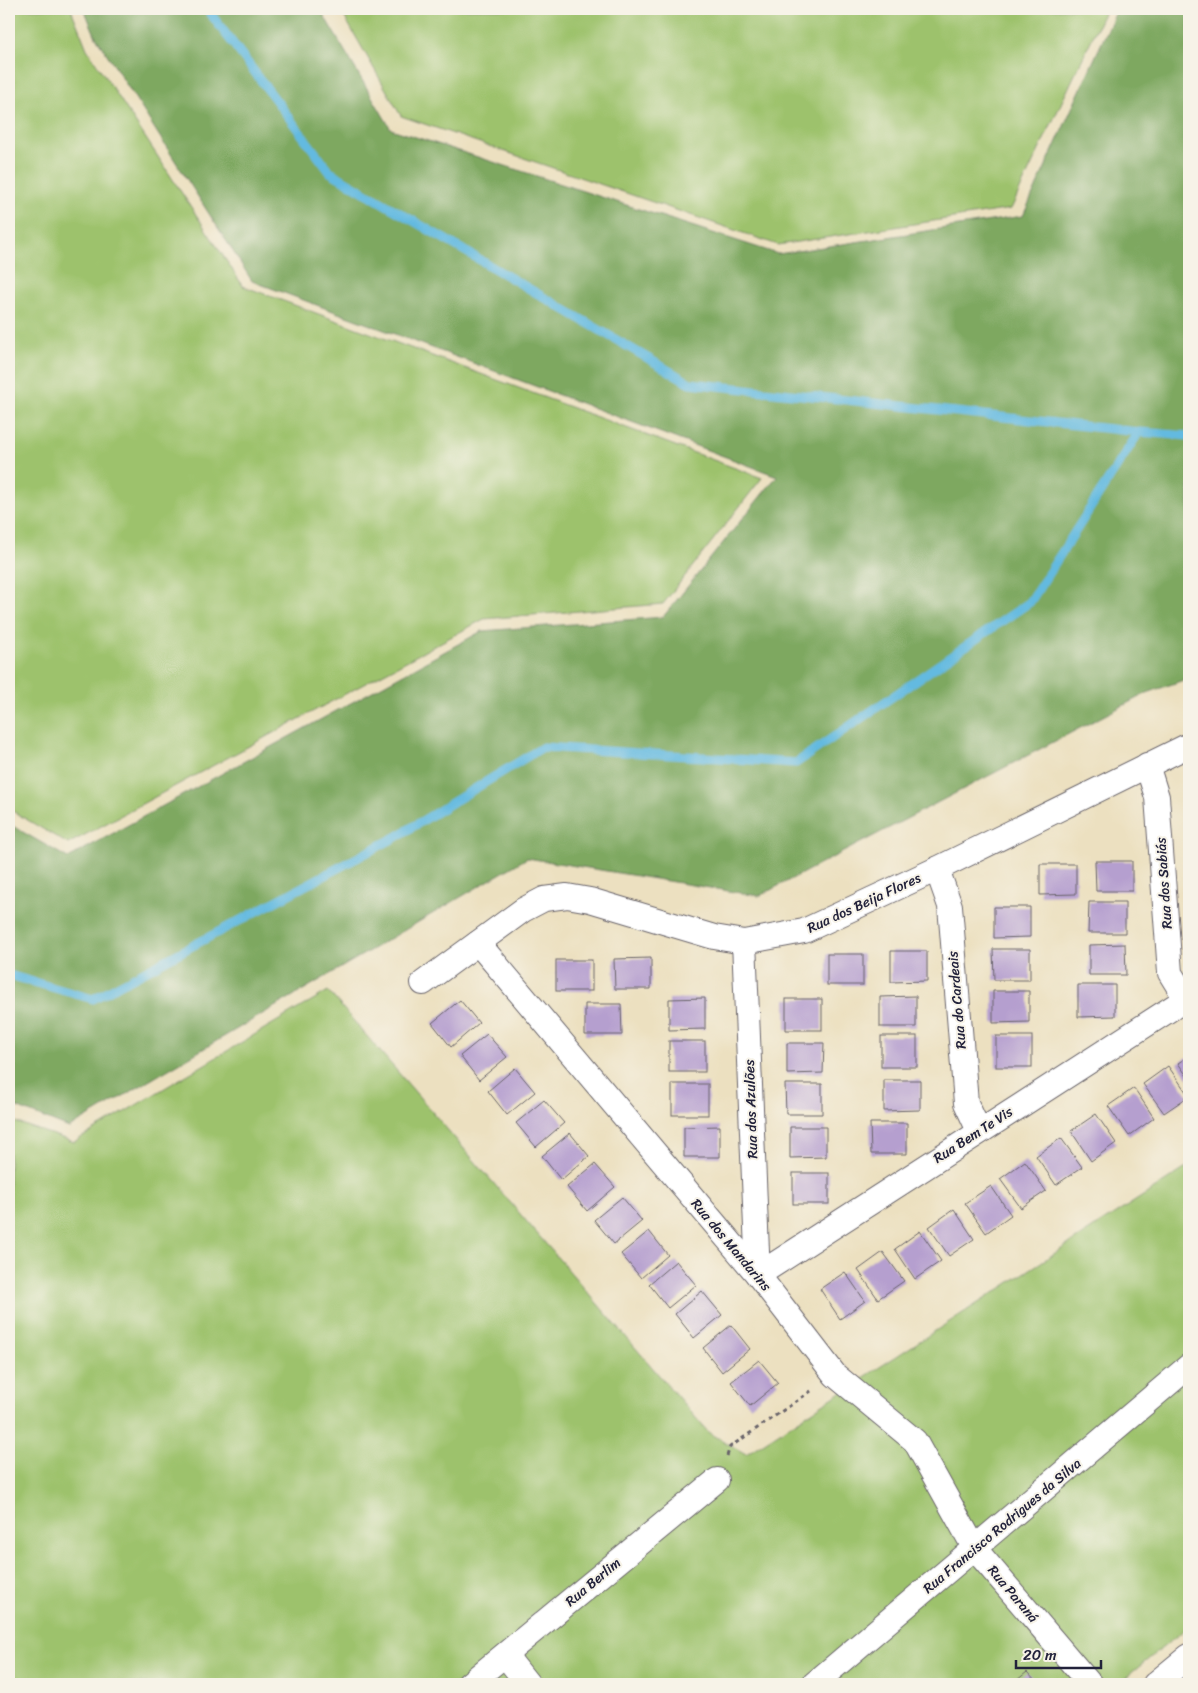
<svg xmlns="http://www.w3.org/2000/svg" width="1198" height="1693" font-family="Sriracha,sans-serif">
	<style>
		.green { fill: #9dc26c; stroke: #607254 }
		.forest { fill: #7ea860; stroke: #50654e }
		.lines { fill: none; stroke-linecap: round; stroke-linejoin: round }
		.stream { stroke: #64bae0; stroke-width: 9 }
		.building { fill: #b59fcf }
		.minor-casing { stroke: #69646a; stroke-width: 26 }
		.path { stroke: #69646a; stroke-width: 3; stroke-dasharray: 4 4; stroke-linecap: butt }
		.minor { stroke: #fff; stroke-width: 24 }
		.labels { text-anchor: middle; dominant-baseline: central; stroke-width: 4; stroke-linejoin: round; paint-order: stroke }
		.street-label { font-size: 14px; fill: #22223b; stroke: #f7f3e8 }
	</style>
	<rect width="100%" height="100%" fill="#f7f3e8"/>
	<filter id="ink" filterUnits="userSpaceOnUse"><feTurbulence type="fractalNoise" baseFrequency=".02" numOctaves="2"/><feDisplacementMap in="SourceGraphic" scale="10" xChannelSelector="R" yChannelSelector="G"/><feConvolveMatrix kernelMatrix="1 2 1 2 8 2 1 2 1" color-interpolation-filters="sRGB"/></filter>
	<filter id="wash" filterUnits="userSpaceOnUse"><feTurbulence type="fractalNoise" baseFrequency=".0096" numOctaves="4" result="noise"/><feDisplacementMap in="SourceGraphic" scale="20" xChannelSelector="R" yChannelSelector="G"/><feGaussianBlur stdDeviation="1.12" result="paint"/><feColorMatrix in="noise" values="0 0 0 0 0 0 0 0 0 0 0 0 0 0 0 0 0 1.4 0 .05"/><feComposite in="paint" operator="in"/></filter>
	<g filter="url(#wash)">
		<rect width="100%" height="100%" fill="#ece0c0"/>
		<g class="green">
			<polygon points="9,9 71,9 87,49 243,286 762,478 663,604 484,619 68,844 9,809"/>
			<polygon points="340,9 1106,9 1011,209 778,245 401,116"/>
			<polygon points="328,991 708,1432 746,1454 1189,1166 1189,1626 1118,1684 9,1684 9,1120 74,1142"/>
		</g>
		<polygon class="forest" points="84,9 320,9 391,129 778,254 1023,216 1117,9 1189,9 1189,678 1147,693 759,896 527,858 69,1128 9,1104 9,824 68,858 482,631 663,617 777,476 252,281 96,37"/>
		<g class="lines">
			<g class="stream">
				<polyline points="207,9 330,172 690,383 1139,432 1189,436"/>
				<polyline points="9,975 93,999 396,837 543,747 796,763 1030,602 1139,432"/>
			</g>
		</g>
		<g id="blocks">
			<g class="building">
				<polygon points="1095,861 1132,861 1132,891 1096,891"/>
				<polygon points="1040,864 1076,864 1076,894 1040,895"/>
				<polygon points="1089,902 1125,902 1125,933 1088,933"/>
				<polygon points="994,907 1030,907 1030,937 994,938"/>
				<polygon points="1125,944 1126,975 1089,975 1089,945"/>
				<polygon points="993,949 1030,949 1030,980 994,980"/>
				<polygon points="891,951 927,951 927,981 891,982"/>
				<rect x="827" y="954" width="36" height="31"/>
				<polygon points="651,958 651,989 615,989 614,959"/>
				<rect x="556" y="960" width="36" height="31"/>
				<polygon points="1078,985 1115,985 1115,1016 1078,1017"/>
				<polygon points="993,991 1029,991 1029,1022 993,1023"/>
				<polygon points="916,996 916,1027 880,1027 880,997"/>
				<polygon points="705,998 705,1029 669,1030 669,999"/>
				<rect x="786" y="999" width="36" height="31"/>
				<polygon points="460,1000 479,1023 451,1047 432,1023"/>
				<polygon points="585,1004 621,1004 622,1035 585,1035"/>
				<polygon points="487,1034 507,1057 479,1080 460,1056"/>
				<rect x="881" y="1036" width="36" height="31"/>
				<rect x="996" y="1036" width="36" height="31"/>
				<rect x="669" y="1041" width="36" height="31"/>
				<polygon points="787,1043 824,1043 823,1073 787,1074"/>
				<polygon points="1189,1056 1189,1079 1178,1063"/>
				<polygon points="1168,1066 1189,1096 1164,1113 1143,1084"/>
				<polygon points="515,1068 535,1092 507,1115 488,1091"/>
				<polygon points="884,1080 920,1080 920,1110 884,1111"/>
				<rect x="672" y="1084" width="36" height="31"/>
				<polygon points="785,1084 822,1084 822,1114 786,1114"/>
				<polygon points="1134,1088 1154,1118 1129,1136 1108,1106"/>
				<polygon points="544,1100 564,1123 536,1147 516,1123"/>
				<polygon points="1096,1114 1116,1143 1091,1161 1071,1131"/>
				<polygon points="870,1123 907,1123 907,1154 871,1154"/>
				<polygon points="720,1126 720,1157 684,1157 684,1127"/>
				<polygon points="790,1127 826,1127 826,1157 790,1158"/>
				<polygon points="570,1133 589,1156 561,1180 542,1156"/>
				<polygon points="1061,1138 1082,1167 1056,1185 1036,1156"/>
				<polygon points="1025,1161 1046,1191 1021,1208 1000,1179"/>
				<polygon points="595,1164 615,1187 587,1211 567,1187"/>
				<rect x="793" y="1173" width="36" height="31"/>
				<polygon points="991,1186 1011,1215 986,1233 965,1203"/>
				<polygon points="622,1197 642,1221 614,1244 594,1220"/>
				<polygon points="954,1209 974,1239 949,1256 929,1227"/>
				<polygon points="649,1231 668,1255 641,1278 621,1254"/>
				<polygon points="920,1231 941,1261 915,1279 895,1249"/>
				<polygon points="883,1252 904,1281 878,1299 858,1270"/>
				<polygon points="676,1261 696,1285 668,1308 649,1284"/>
				<polygon points="845,1272 865,1301 840,1319 820,1289"/>
				<polygon points="702,1291 722,1315 694,1338 675,1314"/>
				<polygon points="731,1325 750,1349 722,1372 703,1348"/>
				<polygon points="759,1360 778,1383 750,1406 731,1382"/>
				<polygon points="1027,1672 1038,1684 1012,1684"/>
			</g>
		</g>
	</g>
	<g filter="url(#ink)">
		<use href="#blocks" fill-opacity="0" stroke="#69646a" stroke-width="1"/>
		<g class="lines">
			<defs>
				<g id="minor">
					<polyline points="1147,765 1157,797 1170,973 1186,999"/>
					<polyline points="937,869 950,906 966,1103 979,1131"/>
					<polyline points="744,942 758,1275"/>
					<polyline points="478,943 758,1275 835,1375 915,1441 975,1549 1090,1684"/>
					<polyline points="423,983 523,910 544,899 567,896 590,900 714,937 744,942 804,931 937,869 1189,745"/>
					<polyline points="758,1275 1189,997"/>
					<polyline points="505,1655 528,1684"/>
					<polyline points="469,1684 717,1480"/>
					<polyline points="814,1684 1189,1366"/>
					<polyline points="1155,1684 1189,1656"/>
				</g>
			</defs>
			<use href="#minor" class="minor-casing"/>
			<polyline class="path" points="727,1456 730,1447 814,1389"/>
			<use href="#minor" class="minor"/>
		</g>
	</g>
	<g class="labels">
		<g class="street-label">
			<text transform="translate(1164 883) rotate(-94)">Rua dos Sabiás</text>
			<text transform="translate(864 903) rotate(-25)">Rua dos Beija Flores</text>
			<text transform="translate(957 1000) rotate(-95)">Rua do Cardeais</text>
			<text transform="translate(751 1109) rotate(-92)">Rua dos Azulões</text>
			<text transform="translate(973 1135) rotate(-33)">Rua Bem Te Vis</text>
			<text transform="translate(731 1245) rotate(50)">Rua dos Mandarins</text>
			<text transform="translate(1002 1526) rotate(-40)">Rua Francisco Rodrigues da Silva</text>
			<text transform="translate(593 1582) rotate(-40)">Rua Berlim</text>
			<text transform="translate(1013 1594) rotate(50)">Rua Paraná</text>
		</g>
	</g>
	<rect width="1198" height="1693" fill="none" stroke="#f7f3e8" stroke-width="30"/>
	<path d="M1016 1660v8h85v-8" fill="none" stroke="#22223b" stroke-width="2.5"/>
	<text x="1023" y="1660" font-size="15" fill="#22223b" stroke="#f7f3e8" stroke-width="4" paint-order="stroke">20 m</text>
</svg>
